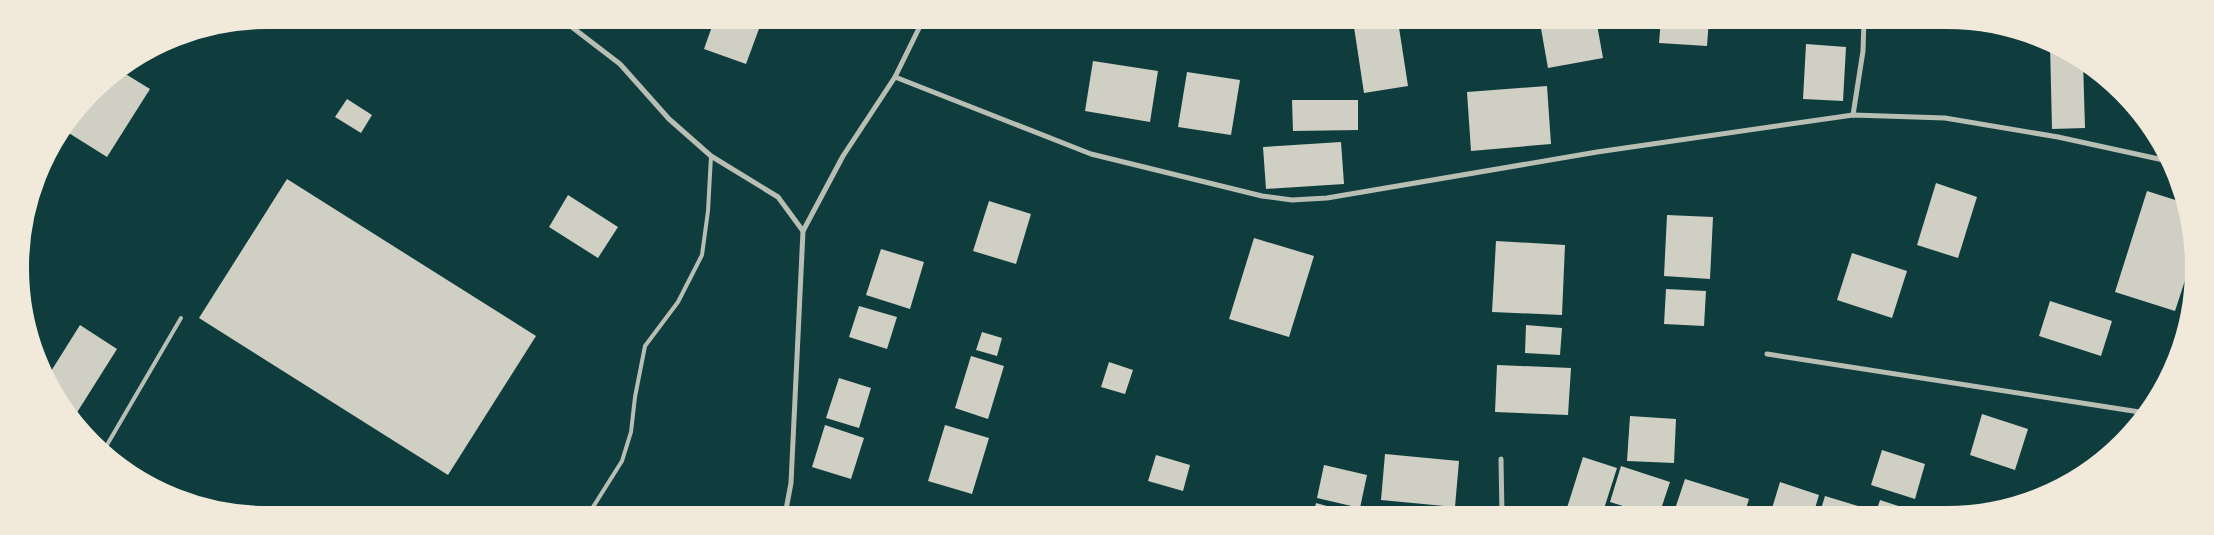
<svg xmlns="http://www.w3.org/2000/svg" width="2214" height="535" font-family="Montserrat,sans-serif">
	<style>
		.building { fill: #cfcfc3 }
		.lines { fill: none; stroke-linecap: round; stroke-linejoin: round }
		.service { stroke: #b8beb3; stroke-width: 4 }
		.minor { stroke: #b8beb3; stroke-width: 5 }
		.rim { fill: none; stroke: #f1e9da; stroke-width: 6 }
	</style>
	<rect width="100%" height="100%" fill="#0f3d3e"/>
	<g class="building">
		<polygon points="715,18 763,18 746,64 704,49"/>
		<polygon points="1562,19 1596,19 1603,58 1548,68 1540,23"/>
		<polygon points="1661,19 1709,19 1707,46 1659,43"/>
		<polygon points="1398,21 1408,86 1364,93 1354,27"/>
		<polygon points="1806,44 1846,47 1843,101 1803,99"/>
		<polygon points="2050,44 2072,51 2083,61 2085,128 2052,129"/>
		<polygon points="1093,61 1158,71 1150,122 1085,111"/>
		<polygon points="119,70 150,89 107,157 64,130 102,80"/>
		<polygon points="1187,72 1240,80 1231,135 1178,127"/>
		<polygon points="1547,86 1551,144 1471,151 1467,92"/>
		<polygon points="347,99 372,115 361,133 335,117"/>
		<polygon points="1292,100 1358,100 1358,130 1293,131"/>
		<polygon points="1341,142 1344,184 1266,189 1263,147"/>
		<polygon points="287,179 536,336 448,475 199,318"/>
		<polygon points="1936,183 1977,197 1958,258 1917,245"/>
		<polygon points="2147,191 2188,204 2192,259 2175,311 2115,292"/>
		<polygon points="568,195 618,227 598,258 549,227"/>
		<polygon points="989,201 1031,214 1016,264 973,251"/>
		<polygon points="1667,215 1713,217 1710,279 1664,276"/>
		<polygon points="1254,238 1314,256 1289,337 1229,319"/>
		<polygon points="1496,241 1565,245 1562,315 1492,312"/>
		<polygon points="881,249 924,262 910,309 866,295"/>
		<polygon points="1852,253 1907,271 1892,318 1837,300"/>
		<polygon points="1666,289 1706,291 1704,326 1664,324"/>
		<polygon points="2050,301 2112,321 2101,356 2039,336"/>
		<polygon points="859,306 897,317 887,349 849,337"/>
		<polygon points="80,325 117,349 71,422 48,376"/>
		<polygon points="1526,325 1562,328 1560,355 1525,353"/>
		<polygon points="982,332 1002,338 997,356 976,350"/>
		<polygon points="971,356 1004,366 988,419 955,408"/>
		<polygon points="1109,362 1133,370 1125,394 1101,387"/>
		<polygon points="1497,365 1571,368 1568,415 1495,412"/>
		<polygon points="839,378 871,388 859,428 826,418"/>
		<polygon points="1982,414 2028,429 2015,470 1970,455"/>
		<polygon points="1630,416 1676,419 1674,463 1627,461"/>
		<polygon points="825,425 864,438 851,479 812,467"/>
		<polygon points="945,425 989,438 972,494 928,481"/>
		<polygon points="1882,450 1925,464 1915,499 1871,485"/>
		<polygon points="1385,454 1459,461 1455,507 1381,500"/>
		<polygon points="1156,455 1190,465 1183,491 1148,481"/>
		<polygon points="1583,457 1617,468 1602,515 1580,515 1566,511"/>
		<polygon points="1324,465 1367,475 1360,508 1317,498"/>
		<polygon points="1621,466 1670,482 1659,515 1652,515 1610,502"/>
		<polygon points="1685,479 1749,499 1744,515 1673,515"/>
		<polygon points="1780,482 1819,495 1813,515 1770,515"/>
		<polygon points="1825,496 1868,509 1866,515 1819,515"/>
		<polygon points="1880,500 1926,515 1875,515"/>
		<polygon points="1316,503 1352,513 1352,515 1313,515"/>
		<polygon points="1133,508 1157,515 1131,515"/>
	</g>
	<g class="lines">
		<g class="service">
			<polyline points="104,450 181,318"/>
			<polyline points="588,515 622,461 631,432 635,397 645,346 678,302 702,255 708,211 711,156"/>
		</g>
		<g class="minor">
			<polyline points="560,18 620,64 669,119 711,156 778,197 803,231"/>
			<polyline points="895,77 1091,154 1262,196 1292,200 1327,198 1597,152 1853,115 1945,118 2058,137 2168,161"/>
			<polyline points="1853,115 1863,51 1864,20"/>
			<polyline points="1767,354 2146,413"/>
			<polyline points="1501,459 1502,515"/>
			<polyline points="785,515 791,483 803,231 843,156 895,77 924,18"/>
		</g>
	</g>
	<path d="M0 0H2214V535H0ZM267 26H1947A241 241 0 0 1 2188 267V268A241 241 0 0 1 1947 509H267A241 241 0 0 1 26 268V267A241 241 0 0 1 267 26Z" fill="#f1e9da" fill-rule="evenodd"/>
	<path class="rim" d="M267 26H1947A241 241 0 0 1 2188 267V268A241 241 0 0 1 1947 509H267A241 241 0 0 1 26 268V267A241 241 0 0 1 267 26Z"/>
</svg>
